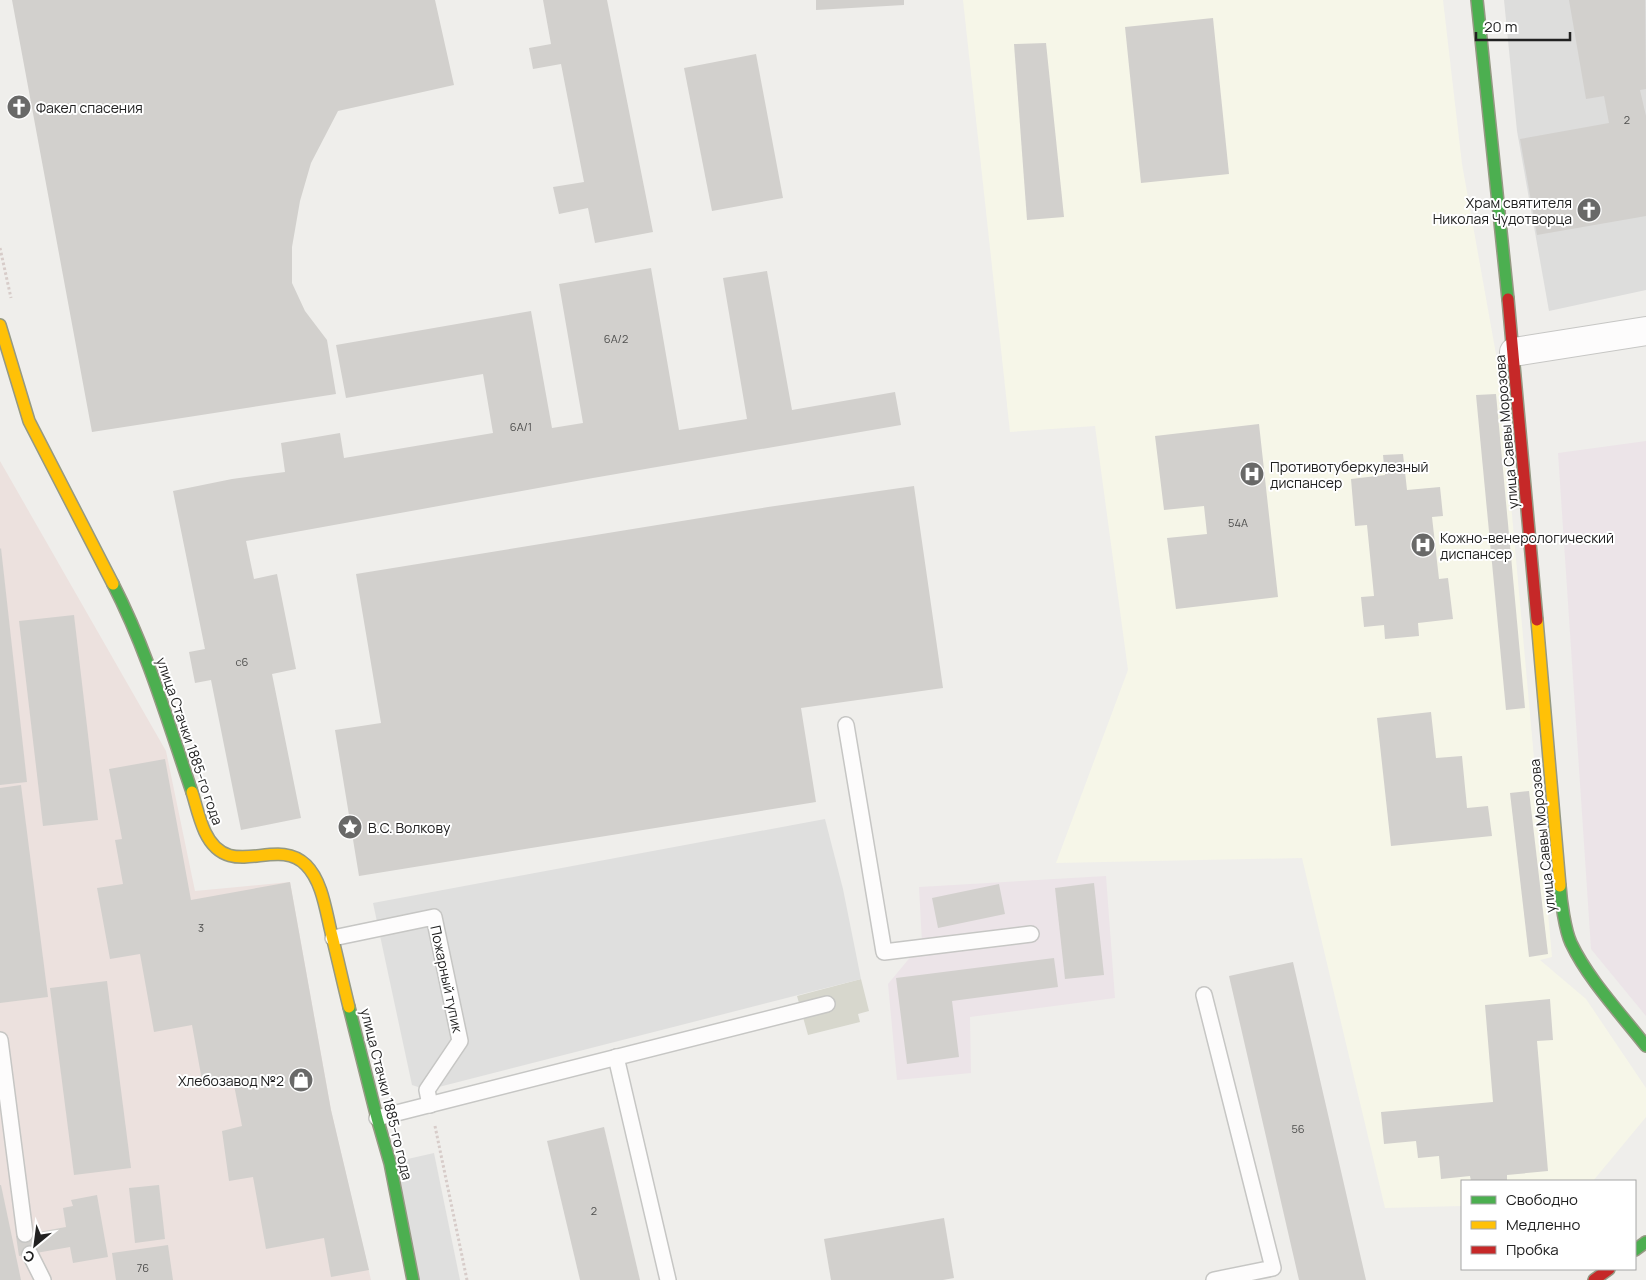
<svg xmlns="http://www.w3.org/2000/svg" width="1646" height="1280" font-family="Manrope,sans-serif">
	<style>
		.commercial { fill: #ece1de }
		.industrial { fill: #ece4e8 }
		.education { fill: #f6f6e8 }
		.religious { fill: #dddddc }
		.construction { fill: #d7d7cd }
		.parking { fill: #dfdfde }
		.building { fill: #d2d0cd }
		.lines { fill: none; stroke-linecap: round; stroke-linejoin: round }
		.lane-casing { stroke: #c6c6c4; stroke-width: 18 }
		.street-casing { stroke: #c6c6c4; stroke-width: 30 }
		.fast-casing { stroke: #959983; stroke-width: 14 }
		.slow-casing { stroke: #959983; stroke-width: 14 }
		.jam-casing { stroke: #959983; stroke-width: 14 }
		.path { stroke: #d7ccc9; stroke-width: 3; stroke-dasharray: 2.5 2.5; stroke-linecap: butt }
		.lane { stroke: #fdfcfc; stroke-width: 15 }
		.street { stroke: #fdfcfc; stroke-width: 28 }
		.fast { stroke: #4caf50; stroke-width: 11 }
		.slow { stroke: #ffc107; stroke-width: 11 }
		.jam { stroke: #c62828; stroke-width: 11 }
		.labels { text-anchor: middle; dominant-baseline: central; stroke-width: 4; stroke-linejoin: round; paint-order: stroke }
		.number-label { font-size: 11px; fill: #4d4d4c }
		.poi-label { font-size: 14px; fill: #212121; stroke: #fff; text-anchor: start }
		.street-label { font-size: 14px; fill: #212121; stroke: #fff }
	</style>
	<rect width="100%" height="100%" fill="#efeeeb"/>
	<polygon class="commercial" points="0,461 166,751 195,891 290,882 331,1110 371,1280 0,1280"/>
	<g class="industrial">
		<polygon points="1646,441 1646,1016 1591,949 1558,453"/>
		<polygon points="1106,876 1115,998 970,1017 971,1073 897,1080 888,984 922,943 919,887"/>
	</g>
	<polygon class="education" points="963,0 1443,0 1462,164 1499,371 1552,957 1540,960 1586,999 1646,1088 1646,1117 1593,1181 1462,1181 1462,1206 1385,1208 1302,858 1056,863 1128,670 1095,426 1010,432"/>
	<polygon class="religious" points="1504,0 1646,0 1646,290 1549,311 1517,131"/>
	<polygon class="construction" points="861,979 869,1011 858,1014 860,1022 808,1035 797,996"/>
	<g class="parking">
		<polygon points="825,819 843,889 861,979 427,1090 412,1085 373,903"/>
		<polygon points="434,1153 460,1280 413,1280 390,1163"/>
	</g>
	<g class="building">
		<polygon points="12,0 435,0 454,85 338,111 311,163 300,201 292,247 292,283 305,311 327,340 336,394 92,432"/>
		<polygon points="543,0 607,0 653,232 595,243 588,208 559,214 553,187 584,182 561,64 533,69 529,48 551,44"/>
		<polygon points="816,0 904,0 904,5 816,10"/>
		<polygon points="1569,0 1645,0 1646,89 1640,90 1646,116 1646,216 1537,235 1520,139 1609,123 1604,96 1586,99"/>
		<polygon points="1213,18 1229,174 1141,183 1125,27"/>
		<polygon points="1046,43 1064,217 1027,220 1014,44"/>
		<polygon points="756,54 783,198 712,211 684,68"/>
		<polygon points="651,268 679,430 747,419 723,278 767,271 792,410 895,392 901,425 593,478 246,541 254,579 277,574 296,669 272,674 301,818 241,830 211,680 195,683 189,652 205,649 173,491 232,479 285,472 281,443 340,433 344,458 493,433 483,374 346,398 336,345 531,311 552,428 583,423 559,284"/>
		<polygon points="1496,394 1525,708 1506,710 1476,395"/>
		<polygon points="1259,424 1278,597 1176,609 1167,538 1207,534 1204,506 1164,510 1155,436"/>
		<polygon points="1403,454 1407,490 1440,487 1443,516 1432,517 1439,579 1448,578 1453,619 1418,623 1419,636 1385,639 1384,625 1364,627 1361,597 1374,596 1367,525 1355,526 1351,479 1385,475 1383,455"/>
		<polygon points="914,486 943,688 801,708 816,802 359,876 335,730 381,723 356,574 768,507"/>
		<polygon points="1,548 27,782 0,785 0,549"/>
		<polygon points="74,615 98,820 43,826 19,621"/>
		<polygon points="1431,712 1436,758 1462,756 1467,808 1488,806 1492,836 1391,846 1377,718"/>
		<polygon points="165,759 191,900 290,882 331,1110 369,1270 331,1277 324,1238 266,1249 253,1177 229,1181 222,1131 242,1126 233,1080 203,1086 192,1025 154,1032 140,954 110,959 97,888 123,884 115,840 122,839 109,769"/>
		<polygon points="21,785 48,997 0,1003 0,788"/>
		<polygon points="1529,791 1548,954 1529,957 1510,793"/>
		<polygon points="1094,883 1104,975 1065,979 1055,888"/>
		<polygon points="999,884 1005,914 938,928 932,898"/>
		<polygon points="1054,958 1058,987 952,1001 959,1057 907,1064 896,978"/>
		<polygon points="1293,962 1366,1280 1299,1280 1229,976"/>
		<polygon points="107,981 131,1168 74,1175 50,988"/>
		<polygon points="1550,999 1553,1040 1537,1041 1548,1171 1507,1175 1507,1181 1471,1181 1470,1176 1441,1179 1439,1156 1418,1158 1416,1141 1384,1144 1381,1112 1493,1102 1485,1005"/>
		<polygon points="604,1127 640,1280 580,1280 547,1141"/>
		<polygon points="0,1185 1,1185 21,1280 0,1280"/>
		<polygon points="159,1185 165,1239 135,1243 129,1188"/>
		<polygon points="97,1195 108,1257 73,1263 70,1247 19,1256 16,1236 66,1227 63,1208 73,1206 71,1200"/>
		<polygon points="944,1218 954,1278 943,1280 831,1280 824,1239"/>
		<polygon points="168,1245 173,1280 116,1280 112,1253"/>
	</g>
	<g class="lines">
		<defs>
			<g id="lane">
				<polyline points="846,725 884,952 1031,934"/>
				<polyline points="333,938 434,917 460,1041 427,1090 430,1105"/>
				<polyline points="1204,995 1273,1268 1214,1280"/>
				<polyline points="0,1040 25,1234"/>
				<polyline points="616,1057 668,1280"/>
				<polyline points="377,1118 827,1004"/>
				<polyline points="30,1254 43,1280"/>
			</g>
			<polyline id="street" points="1514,352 1646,331"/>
			<g id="fast">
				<polyline points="1477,0 1508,299"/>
				<path d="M113 584C147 650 168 722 192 792"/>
				<path d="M1560 886C1561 901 1565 930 1571 943 1588 979 1621 1014 1646 1046"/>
				<polyline points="349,1007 377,1118 390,1163 413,1280"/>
				<polyline points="1635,1250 1646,1242"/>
			</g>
			<g id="slow">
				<polyline points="0,325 29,421 113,584"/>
				<polyline points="1537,620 1560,886"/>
				<path d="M192 792C196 805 199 819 205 832 229 883 276 835 306 865 323 882 326 913 332 936 338 960 343 983 349 1007"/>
			</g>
			<g id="jam">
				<polyline points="1508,299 1537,620"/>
				<polyline points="1594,1280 1609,1269"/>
			</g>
		</defs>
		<use href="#lane" class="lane-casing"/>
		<use href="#street" class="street-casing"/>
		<use href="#fast" class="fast-casing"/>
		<use href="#slow" class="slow-casing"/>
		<use href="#jam" class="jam-casing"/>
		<g class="path">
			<polyline points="0,248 11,298"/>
			<polyline points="435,1126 467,1280"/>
		</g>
		<use href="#lane" class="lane"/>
		<use href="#street" class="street"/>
		<use href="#fast" class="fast"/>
		<use href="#slow" class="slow"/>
		<use href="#jam" class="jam"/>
	</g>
	<defs>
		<symbol id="church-disc" viewBox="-11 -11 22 22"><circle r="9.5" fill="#696968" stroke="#fff"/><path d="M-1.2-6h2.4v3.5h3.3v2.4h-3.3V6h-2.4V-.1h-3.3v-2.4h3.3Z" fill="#fff"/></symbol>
		<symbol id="hospital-disc" viewBox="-11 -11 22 22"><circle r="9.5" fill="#696968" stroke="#fff"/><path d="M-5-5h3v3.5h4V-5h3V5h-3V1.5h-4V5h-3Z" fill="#fff"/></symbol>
		<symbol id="sight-disc" viewBox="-11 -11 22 22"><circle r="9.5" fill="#696968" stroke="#fff"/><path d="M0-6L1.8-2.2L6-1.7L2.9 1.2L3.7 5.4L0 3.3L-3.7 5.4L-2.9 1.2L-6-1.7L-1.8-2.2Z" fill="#fff"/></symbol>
		<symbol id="shop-disc" viewBox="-11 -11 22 22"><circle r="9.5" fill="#696968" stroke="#fff"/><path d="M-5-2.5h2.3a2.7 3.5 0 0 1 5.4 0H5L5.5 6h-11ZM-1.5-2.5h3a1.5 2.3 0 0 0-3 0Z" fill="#fff"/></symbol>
	</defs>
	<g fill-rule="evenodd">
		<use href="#church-disc" x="5" y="93" width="28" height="28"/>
		<use href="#church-disc" x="1575" y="196" width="28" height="28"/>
		<use href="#hospital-disc" x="1238" y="460" width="28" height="28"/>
		<use href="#hospital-disc" x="1409" y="531" width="28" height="28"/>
		<use href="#sight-disc" x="336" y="813" width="28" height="28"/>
		<use href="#shop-disc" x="287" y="1066" width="28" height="28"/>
	</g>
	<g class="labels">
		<g class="number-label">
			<text x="1627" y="119">2</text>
			<text x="616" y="338">6А/2</text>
			<text x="521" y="426">6А/1</text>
			<text x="1238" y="522">54А</text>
			<text x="242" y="661">с6</text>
			<text x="201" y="927">3</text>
			<text x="1298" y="1128">56</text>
			<text x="594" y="1210">2</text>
			<text x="143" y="1267">76</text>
		</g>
		<g class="poi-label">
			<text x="36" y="107">Факел спасения</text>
			<text x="1572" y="202" text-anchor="end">Храм святителя<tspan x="1572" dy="16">Николая Чудотворца</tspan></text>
			<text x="1270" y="466">Противотуберкулезный<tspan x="1270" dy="16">диспансер</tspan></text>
			<text x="1440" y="537">Кожно-венерологический<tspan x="1440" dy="16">диспансер</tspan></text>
			<text x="368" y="827">В.С. Волкову</text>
			<text x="284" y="1080" text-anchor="end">Хлебозавод №2</text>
		</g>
		<g class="street-label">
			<text transform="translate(1506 432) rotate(-95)">улица Саввы Морозова</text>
			<text transform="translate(190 741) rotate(71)">улица Стачки 1885-го года</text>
			<text transform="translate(1542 836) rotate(-96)">улица Саввы Морозова</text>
			<text transform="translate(447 979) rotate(78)">Пожарный тупик</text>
			<text transform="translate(387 1094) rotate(76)">улица Стачки 1885-го года</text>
		</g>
	</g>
	<rect x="1461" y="1180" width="175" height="90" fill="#ffffff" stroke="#a6a6a6"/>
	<rect x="1471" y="1196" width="25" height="8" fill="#4caf50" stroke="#a6a6a6"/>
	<text x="1506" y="1205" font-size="15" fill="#212121">Свободно</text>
	<rect x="1471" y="1221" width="25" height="8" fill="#ffc107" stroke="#a6a6a6"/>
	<text x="1506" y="1230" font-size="15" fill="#212121">Медленно</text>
	<rect x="1471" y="1246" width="25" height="8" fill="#c62828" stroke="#a6a6a6"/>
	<text x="1506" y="1255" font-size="15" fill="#212121">Пробка</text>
	<g transform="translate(35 1245) rotate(209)" stroke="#ffffff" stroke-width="4" paint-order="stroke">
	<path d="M0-4L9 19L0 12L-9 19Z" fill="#212121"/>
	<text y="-8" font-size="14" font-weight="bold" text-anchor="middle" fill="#212121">С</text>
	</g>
	<path d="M1476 32v8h94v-8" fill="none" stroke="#212121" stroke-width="2.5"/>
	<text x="1484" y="32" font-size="15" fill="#212121" stroke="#ffffff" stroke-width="4" paint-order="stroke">20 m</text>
</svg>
